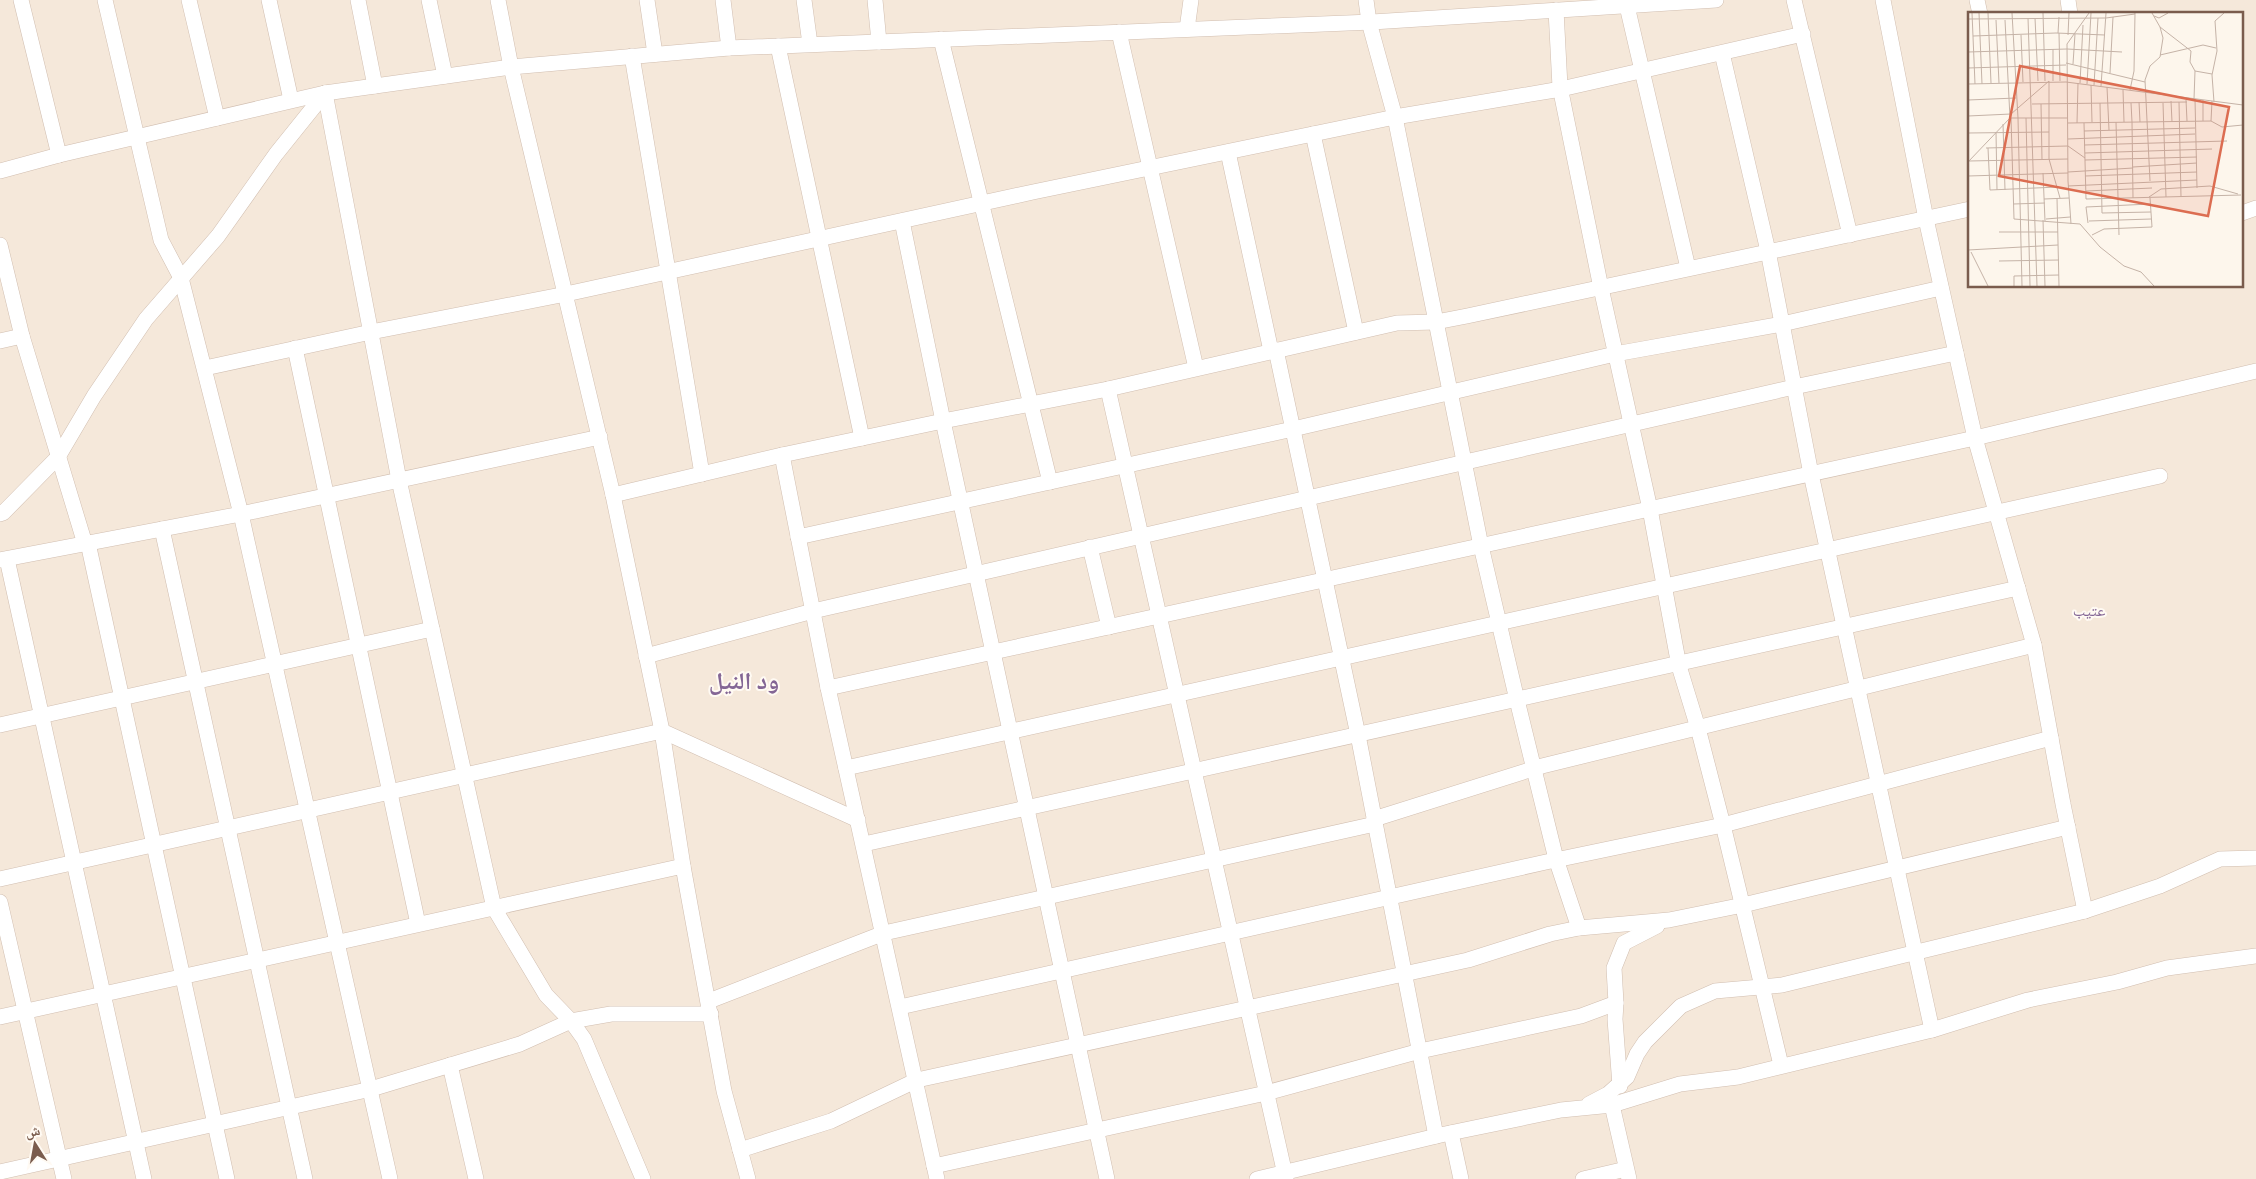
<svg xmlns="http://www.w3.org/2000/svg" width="2256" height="1179" font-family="'Roboto Condensed','Noto Naskh Arabic',sans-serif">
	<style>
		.residential { fill: #f5e8da; fill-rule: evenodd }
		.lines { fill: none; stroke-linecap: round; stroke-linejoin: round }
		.minor-casing { stroke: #d1beb0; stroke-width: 16 }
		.minor { stroke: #fff; stroke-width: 15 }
		.labels { text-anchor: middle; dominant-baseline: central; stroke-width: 4; stroke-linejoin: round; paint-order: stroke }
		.quarter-label { font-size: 16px; fill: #846695; stroke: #fffaf3 }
		.town-label { font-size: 24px; font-weight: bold; fill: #846695; stroke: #fffaf3 }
		.inset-road { fill: none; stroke: #c5b3a7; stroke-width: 1 }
		.view { fill: #dc6d51; fill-opacity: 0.15; stroke: #dc6d51; stroke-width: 2.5 }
		.inset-edge { fill: none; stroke: #7a5c4d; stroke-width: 2.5 }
	</style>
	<rect width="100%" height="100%" fill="#fdf6ec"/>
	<path class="residential" d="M0 0H2256V1179H0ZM1970 14H2242V286H1970Z"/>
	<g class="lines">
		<defs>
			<g id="minor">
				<polyline points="21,0 59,155"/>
				<polyline points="105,0 161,240 181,278 241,514 390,1179"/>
				<polyline points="189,0 217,118"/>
				<polyline points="269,0 291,100"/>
				<polyline points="358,0 375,86"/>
				<polyline points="429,0 445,76"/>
				<polyline points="498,0 511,67 613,495 662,731 683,866 724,1091 748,1179"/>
				<polyline points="647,0 655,54"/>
				<polyline points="723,0 729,48"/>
				<polyline points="804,0 810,44"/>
				<polyline points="875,0 879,42"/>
				<polyline points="1366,0 1369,22 1395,117 1481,546 1517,700 1556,859 1579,928"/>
				<polyline points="1794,0 1850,235"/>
				<polyline points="1883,0 1926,219 1975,438 2034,645 2063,804 2085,911"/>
				<polyline points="1977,0 1980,14"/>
				<polyline points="2068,0 2070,14"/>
				<polyline points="1627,6 1688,268"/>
				<polyline points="1556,10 1560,87 1601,288 1650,509 1679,666 1698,728 1723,825 1781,1065"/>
				<polyline points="1187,29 1191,0"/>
				<polyline points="1119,32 1196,368"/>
				<polyline points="941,39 1050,482"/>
				<polyline points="778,46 862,438"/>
				<polyline points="1722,53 1768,251 1811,474 1932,1030"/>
				<polyline points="632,56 702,474"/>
				<polyline points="325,93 399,480 494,908 546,995 571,1021 584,1039 643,1179"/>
				<polyline points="1313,134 1356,332"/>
				<polyline points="1228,152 1271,351"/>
				<polyline points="0,171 59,155 325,93 511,67 729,48 1372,22 1716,0"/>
				<polyline points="2242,213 2256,208"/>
				<polyline points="902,221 943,421 1107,1179"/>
				<polyline points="0,245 22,336 85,544"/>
				<polyline points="0,341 22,336"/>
				<polyline points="295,348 418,924"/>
				<polyline points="1276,350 1358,735 1436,1136"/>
				<polyline points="205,368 371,332 566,294 1033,192 1395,117 1561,89 1803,34"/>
				<polyline points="1108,389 1286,1179"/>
				<polyline points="782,455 828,688 937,1179"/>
				<polyline points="613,495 782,455 943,421 1108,389 1397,323 1436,322 1467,316 1970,209"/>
				<polyline points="0,514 3,513 58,457 94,396 146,319 218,236 276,154 325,93"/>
				<polyline points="162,529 305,1179"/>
				<polyline points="798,537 1293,429 1615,354 1782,324 1941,288"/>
				<polyline points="88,543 227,1179"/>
				<polyline points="1090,547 1109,627"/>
				<polyline points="7,559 144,1179"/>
				<polyline points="0,560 241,514 600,437"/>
				<polyline points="646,656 813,611 1794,387 1956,353"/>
				<polyline points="828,688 1975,438 2256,371"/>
				<polyline points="0,725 432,629"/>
				<polyline points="846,768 2160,476"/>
				<polyline points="1374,819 1542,766 2034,645"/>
				<polyline points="864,844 2018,588"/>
				<polyline points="0,879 662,731 858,820"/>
				<polyline points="0,902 64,1179"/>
				<polyline points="709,1001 884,933 1375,824"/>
				<polyline points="900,1007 1546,862 1723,825 2051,738"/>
				<polyline points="0,1017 683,866"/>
				<polyline points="450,1065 476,1179"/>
				<polyline points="1620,1086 1615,1019 1616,1003 1614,968 1624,943 1657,926"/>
				<polyline points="1589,1104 1608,1094 1627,1077 1637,1054 1645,1042 1681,1006 1715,991 1782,985 2085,911 2160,886 2220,859 2256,858"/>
				<polyline points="1612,1105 1629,1179"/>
				<polyline points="1451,1133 1461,1179"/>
				<polyline points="740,1150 831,1121 917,1080 1468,960 1550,934 1579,928 1669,920 1743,905 2068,827"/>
				<polyline points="934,1166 1266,1093 1420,1051 1581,1016 1616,1003"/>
				<polyline points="0,1172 371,1089 520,1044 571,1021 611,1014 711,1014"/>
				<polyline points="1257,1179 1445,1134 1561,1110 1612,1105 1680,1084 1738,1077 1932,1030 2028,1000 2117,982 2167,968 2256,956"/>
				<polyline points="1583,1179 1626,1169"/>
			</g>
		</defs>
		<use href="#minor" class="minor-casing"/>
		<use href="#minor" class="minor"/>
	</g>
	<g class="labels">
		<g class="quarter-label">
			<text x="2089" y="610">عتيب</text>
		</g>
		<g class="town-label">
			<text x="744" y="681">ود النيل</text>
		</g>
	</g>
	<g transform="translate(1968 12)">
		<rect width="275" height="275" fill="#fdf6ec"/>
		<path class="inset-road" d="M4 1 7 72M11 1 14 72M20 1 23 71M44 1 50 106M75 1 77 69M184 1 192 15 223 39 222 50 227 59 226 87M186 4 191 6 200 1M60 6 69 274M67 6 70 69M0 7 138 6 167 2M28 8 31 71M37 8 42 106M90 21 91 5M91 21 92 69M53 23 55 70M100 23 101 1M5 24 88 21 137 23M85 37V69M0 40 99 37 154 40M192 43 235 33 248 36M98 51 177 70M105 52 107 22M0 56 98 53M227 59 244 62M142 61 145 5M81 69V147L92 186M112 71 115 13M0 72 98 70 275 93M119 72 123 1M123 73 124 110M126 73 130 6M133 74 138 1M139 75 141 118M155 78 156 110M162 78 166 59 167 1M227 87 229 176M0 88 48 86M218 88 219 109M235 88V109M203 89 204 110M171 90 172 110M211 90 213 185M246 90 244 63 249 39 247 9 256 1M132 91 134 201 183 200M163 91 164 110M195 91 198 185M64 92 219 90M73 92 74 148M0 104 43 102 81 69M43 106 46 207 112 212 132 235 156 254 173 260 186 274M50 106 54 274M58 106 62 274M243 109 244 89M148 110 151 223M164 110 165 186M100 111 243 109 254 115 275 113M109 111 110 71M116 111 118 187 273 183M35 112 37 178M275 113V97M116 119 227 116M28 120 29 178M0 121 81 120M100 127 227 122M116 133 259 129M18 136 100 134 117 146M20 136 22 178 90 175M117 141 244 137M117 148 229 145M1 149 100 147M0 150 42 106H100M165 155 229 151M100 160 165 156M75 161 77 209M0 164 100 161M117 164 229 160M182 169 177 68 182 54 192 45 195 26 192 15M100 174 229 168M118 179 184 176M181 185 193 177 242 174 270 182M89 186 91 274M76 187 101 186M45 192 77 191M118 195 182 192M118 195 120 211M78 207 102 205M75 208 77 274M121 209 183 207M103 212 100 169 99 32 121 1M31 220H90M124 223 136 217 184 215 182 186M0 238 90 233M3 240 20 274M31 249 91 248M46 274V264L91 263"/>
		<path class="view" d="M52 54 261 95 240 204 31 164Z"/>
		<rect width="275" height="275" class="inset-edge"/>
	</g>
	<g transform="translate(35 1144) rotate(349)" stroke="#fffaf3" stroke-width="4" paint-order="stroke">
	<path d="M0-4L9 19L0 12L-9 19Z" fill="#7a5c4d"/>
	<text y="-8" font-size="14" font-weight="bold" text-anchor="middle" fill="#7a5c4d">ش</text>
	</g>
</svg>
